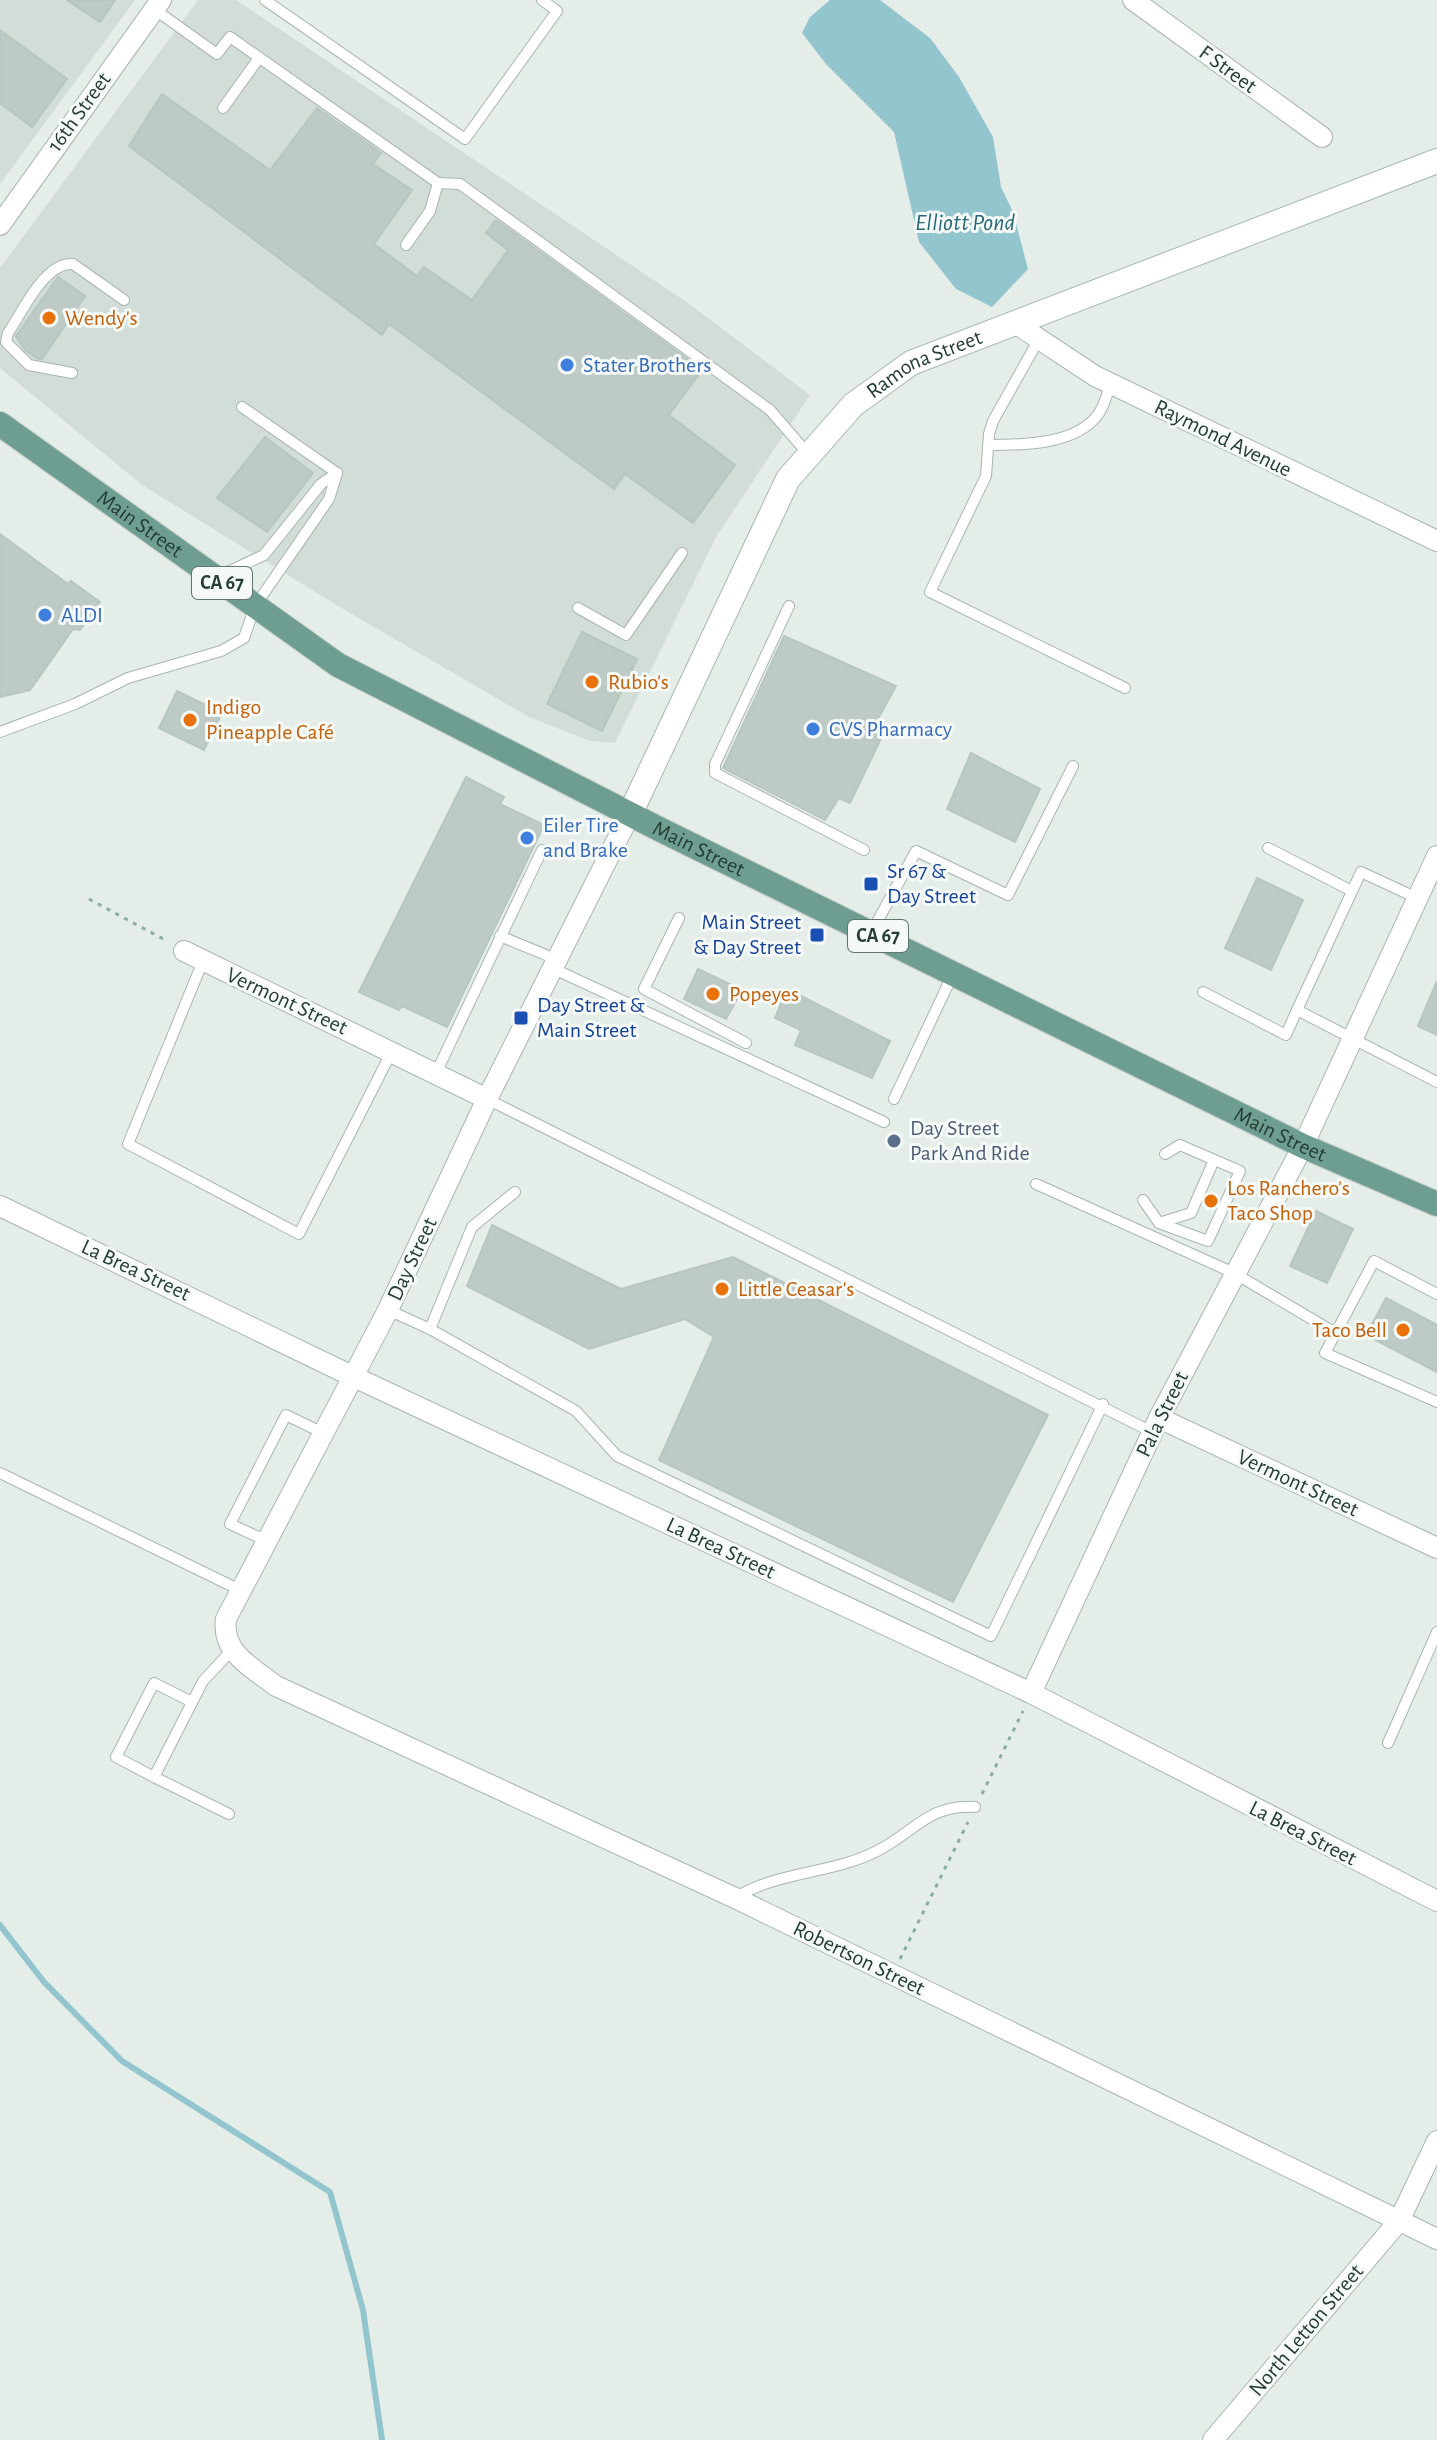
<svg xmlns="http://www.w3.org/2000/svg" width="1437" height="2440" font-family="'Alegreya Sans',sans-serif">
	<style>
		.built { fill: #d3ddd8 }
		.water { fill: #92c5cd }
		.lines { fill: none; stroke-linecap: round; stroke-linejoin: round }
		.stream { stroke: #92c5cd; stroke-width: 6 }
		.building { fill: #bdcac5; stroke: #b7c6c0; stroke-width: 2 }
		.lane-casing { stroke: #a8b5b0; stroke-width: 12 }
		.street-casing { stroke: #a8b5b0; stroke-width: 22 }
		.secondary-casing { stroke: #a4b8b0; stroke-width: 26 }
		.primary-casing { stroke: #c2c9c7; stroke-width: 26 }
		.path { stroke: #88aea1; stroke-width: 3; stroke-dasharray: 4 6; stroke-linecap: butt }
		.lane { stroke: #fff; stroke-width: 10 }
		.street { stroke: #fff; stroke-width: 20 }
		.secondary { stroke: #fff; stroke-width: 24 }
		.primary { stroke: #6d9e91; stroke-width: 24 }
		.food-dot { fill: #e8710a; stroke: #f5f9f7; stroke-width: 3 }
		.shop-dot { fill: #3f7fe0; stroke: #f5f9f7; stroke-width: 3 }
		.transit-dot { fill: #1a4fb4; stroke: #f5f9f7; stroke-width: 3 }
		.service-dot { fill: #5c6f8a; stroke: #f5f9f7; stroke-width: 3 }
		.labels { text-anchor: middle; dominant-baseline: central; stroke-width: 6; stroke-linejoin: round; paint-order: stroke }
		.shield { fill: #f5f9f7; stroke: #637570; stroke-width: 2 }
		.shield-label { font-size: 20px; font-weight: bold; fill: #253d36 }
		.street-label { font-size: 22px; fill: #253d36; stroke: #f5f9f7 }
		.food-label { font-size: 22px; fill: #c56008; stroke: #f5f9f7; text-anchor: start }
		.shop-label { font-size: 22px; fill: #366cbe; stroke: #f5f9f7; text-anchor: start }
		.transit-label { font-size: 22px; fill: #164399; stroke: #f5f9f7; text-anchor: start }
		.service-label { font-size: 22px; fill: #4e5e75; stroke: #f5f9f7; text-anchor: start }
		.water-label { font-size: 24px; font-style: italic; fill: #246875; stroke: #f5f9f7 }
	</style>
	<rect width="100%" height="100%" fill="#e5ede9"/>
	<g class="built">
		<polygon points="0,0 135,0 0,184"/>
		<polygon points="198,0 236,0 688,303 810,395 716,537 615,743 590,741 529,717 338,606 142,485 0,368 0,268"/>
	</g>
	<polygon class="water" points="830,0 880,0 930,38 959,77 993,137 1001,187 1013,212 1028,269 992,307 956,289 919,242 894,132 826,64 802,33 810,17"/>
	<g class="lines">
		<polyline class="stream" points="0,1925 44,1982 122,2061 330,2192 363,2310 382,2440"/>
	</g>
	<g class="building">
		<polygon points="67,0 115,0 100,22"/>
		<polygon points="0,30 67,79 32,127 0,103"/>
		<polygon points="162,94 270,170 317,108 381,153 373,164 412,190 374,244 417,276 424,267 472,300 508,250 486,233 496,220 702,370 669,415 735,465 693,523 625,474 614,489 389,324 382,335 129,146"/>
		<polygon points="58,277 85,296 42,359 38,359 25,350 16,336"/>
		<polygon points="265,437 313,473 267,532 217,498"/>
		<polygon points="0,534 68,584 71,581 100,602 80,630 73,629 30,690 0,697"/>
		<polygon points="582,632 637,659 602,731 547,704"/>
		<polygon points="784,636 896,686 878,719 887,726 850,803 839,798 825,820 723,768"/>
		<polygon points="177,691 222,713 204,750 159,728"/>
		<polygon points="971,753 1040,789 1015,842 947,809"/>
		<polygon points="466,777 504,797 500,804 544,825 447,1027 402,1006 399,1010 359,992"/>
		<polygon points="1257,878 1303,900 1271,970 1225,948"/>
		<polygon points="698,969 742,990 726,1019 684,999"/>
		<polygon points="1437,981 1437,1035 1418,1026"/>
		<polygon points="787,989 890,1041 872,1078 795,1045 801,1030 775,1018"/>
		<polygon points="1316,1211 1353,1229 1327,1283 1290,1266"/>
		<polygon points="492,1225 621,1289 733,1257 1048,1415 953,1602 659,1460 714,1337 685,1319 589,1349 467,1286"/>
		<polygon points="1386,1298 1437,1325 1437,1372 1366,1335"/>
	</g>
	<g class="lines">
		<defs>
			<g id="lane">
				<polyline points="265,0 465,139 557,11 542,0"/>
				<polyline points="154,9 217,54 230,37 438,183 430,211 406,245"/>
				<polyline points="223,108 259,58"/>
				<polyline points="438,183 460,184 770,410 809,455"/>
				<polyline points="1039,339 993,421 989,434 986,476 930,592 1125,688"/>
				<path d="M72 373 29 365 6 342 8 333C22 313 45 261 73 264L124 300"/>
				<polyline points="242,407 337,473"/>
				<path d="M989 445C1022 445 1078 445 1099 413 1105 404 1107 393 1111 384"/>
				<polyline points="217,577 264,555 321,484 337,473"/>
				<polyline points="789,606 715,764 715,773 864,850"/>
				<polyline points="578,608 626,635 682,553"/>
				<polyline points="0,732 75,704 128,678 221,651 244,638 255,606 329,499 337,473"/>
				<polyline points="1268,848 1352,891"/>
				<polyline points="1417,898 1361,872 1297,1010 1437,1082"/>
				<polyline points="679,918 644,989 746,1043"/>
				<polyline points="871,933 916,851 1008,895 1073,766"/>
				<polyline points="500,936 558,960"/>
				<polyline points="203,961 128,1144 299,1234 392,1051"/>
				<polyline points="554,969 884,1122"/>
				<polyline points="1203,992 1286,1035 1297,1010"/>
				<polyline points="436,1073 542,850"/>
				<polyline points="487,1099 1152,1432"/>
				<polyline points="894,1099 953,974"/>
				<polyline points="1036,1184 1234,1273 1337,1334"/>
				<polyline points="1143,1200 1159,1223 1208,1241 1240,1171 1180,1145 1165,1154"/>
				<polyline points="1159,1223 1191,1213 1214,1160"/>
				<polyline points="1437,1294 1374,1261 1325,1353 1437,1402"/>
				<polyline points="388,1310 430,1329 472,1227 515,1192"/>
				<polyline points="430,1329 576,1411 617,1456 991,1636 1103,1404"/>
				<polyline points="0,1473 240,1590"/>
				<polyline points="267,1541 230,1524 286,1415 321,1432"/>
				<polyline points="1388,1743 1437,1632"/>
				<polyline points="154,1777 116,1757 154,1683 192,1702"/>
				<polyline points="229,1814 154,1777 203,1681 232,1650"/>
				<path d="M735 1898C777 1871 833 1874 877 1851 915 1832 928 1804 975 1807"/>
			</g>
			<g id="street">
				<polyline points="1133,0 1322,137"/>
				<polyline points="0,225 161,0"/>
				<polyline points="1015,323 1095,376 1437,541"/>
				<path d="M630 814 487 1099 388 1310 226 1619C221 1653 253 1668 276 1686L735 1898 1437 2239"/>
				<polyline points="184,951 487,1099"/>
				<polyline points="0,1206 352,1376 1031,1693 1437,1901"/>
				<polyline points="1159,1418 1437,1548"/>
				<polyline points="1031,1693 1159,1418 1303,1146 1437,856"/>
				<polyline points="1213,2440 1399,2221 1437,2141"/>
			</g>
			<g id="secondary">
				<path id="s1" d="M630 814 788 479 853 405 911 363 1437 161"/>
			</g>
			<g id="primary">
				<path id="s2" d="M0 424 338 665 661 830 1303 1146 1437 1204"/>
			</g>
		</defs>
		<use href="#lane" class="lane-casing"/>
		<use href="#street" class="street-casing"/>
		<use href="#secondary" class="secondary-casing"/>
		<use href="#primary" class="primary-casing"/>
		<g class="path">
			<polyline points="89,899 167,941"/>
			<polyline points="982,1794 1023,1711"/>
			<polyline points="900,1959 968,1822"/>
		</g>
		<use href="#lane" class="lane"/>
		<use href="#street" class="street"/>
		<use href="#secondary" class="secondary"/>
		<use href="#primary" class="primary"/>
	</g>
	<g class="food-dot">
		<circle cx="49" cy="318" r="8"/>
		<circle cx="592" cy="682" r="8"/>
		<circle cx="190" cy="720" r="8"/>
		<circle cx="713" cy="994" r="8"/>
		<circle cx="1211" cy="1201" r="8"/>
		<circle cx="722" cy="1289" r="8"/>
		<circle cx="1403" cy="1330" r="8"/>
	</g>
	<g class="shop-dot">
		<circle cx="567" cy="365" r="8"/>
		<circle cx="45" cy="615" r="8"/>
		<circle cx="813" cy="729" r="8"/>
		<circle cx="527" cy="838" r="8"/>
	</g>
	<g class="transit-dot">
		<rect x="863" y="876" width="16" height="16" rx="4"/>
		<rect x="809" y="927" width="16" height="16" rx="4"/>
		<rect x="513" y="1010" width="16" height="16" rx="4"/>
	</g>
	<circle class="service-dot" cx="894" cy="1141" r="8"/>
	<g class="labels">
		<g class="shield">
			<rect x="192" y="567" width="60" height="32" rx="6"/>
			<rect x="848" y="920" width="60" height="32" rx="6"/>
		</g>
		<g class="shield-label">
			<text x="222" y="583">CA 67</text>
			<text x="878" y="936">CA 67</text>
		</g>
		<g class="street-label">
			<text transform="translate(1228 69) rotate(36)">F Street</text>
			<text transform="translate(79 112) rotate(-54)">16th Street</text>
			<text stroke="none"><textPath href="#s1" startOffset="552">Ramona Street</textPath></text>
			<text transform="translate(1223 438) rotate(26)">Raymond Avenue</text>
			<text stroke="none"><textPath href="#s2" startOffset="172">Main Street</textPath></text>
			<text stroke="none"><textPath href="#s2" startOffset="820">Main Street</textPath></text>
			<text transform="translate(287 1001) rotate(25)">Vermont Street</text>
			<text stroke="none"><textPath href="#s2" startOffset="1468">Main Street</textPath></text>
			<text transform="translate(412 1259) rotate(-65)">Day Street</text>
			<text transform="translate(136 1270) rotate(25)">La Brea Street</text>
			<text transform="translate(1162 1414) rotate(-64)">Pala Street</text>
			<text transform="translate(1298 1483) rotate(25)">Vermont Street</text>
			<text transform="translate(721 1548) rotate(25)">La Brea Street</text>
			<text transform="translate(1303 1833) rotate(27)">La Brea Street</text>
			<text transform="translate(859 1958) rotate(26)">Robertson Street</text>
			<text transform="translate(1306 2330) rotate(-50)">North Letton Street</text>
		</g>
		<g class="food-label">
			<text x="65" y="318">Wendy's</text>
			<text x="608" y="682">Rubio's</text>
			<text x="206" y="707">Indigo<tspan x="206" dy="25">Pineapple Café</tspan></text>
			<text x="729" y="994">Popeyes</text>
			<text x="1227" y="1188">Los Ranchero's<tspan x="1227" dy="25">Taco Shop</tspan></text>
			<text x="738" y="1289">Little Ceasar's</text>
			<text x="1387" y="1330" text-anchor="end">Taco Bell</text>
		</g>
		<g class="shop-label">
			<text x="583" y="365">Stater Brothers</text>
			<text x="61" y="615">ALDI</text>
			<text x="829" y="729">CVS Pharmacy</text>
			<text x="543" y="825">Eiler Tire<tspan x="543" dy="25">and Brake</tspan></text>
		</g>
		<g class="transit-label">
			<text x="887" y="871">Sr 67 &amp;<tspan x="887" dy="25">Day Street</tspan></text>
			<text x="801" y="922" text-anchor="end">Main Street<tspan x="801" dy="25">&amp; Day Street</tspan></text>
			<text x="537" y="1005">Day Street &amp;<tspan x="537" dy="25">Main Street</tspan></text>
		</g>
		<g class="service-label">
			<text x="910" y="1128">Day Street<tspan x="910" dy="25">Park And Ride</tspan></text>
		</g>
		<g class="water-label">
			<text x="965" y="223">Elliott Pond</text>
		</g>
	</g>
</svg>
